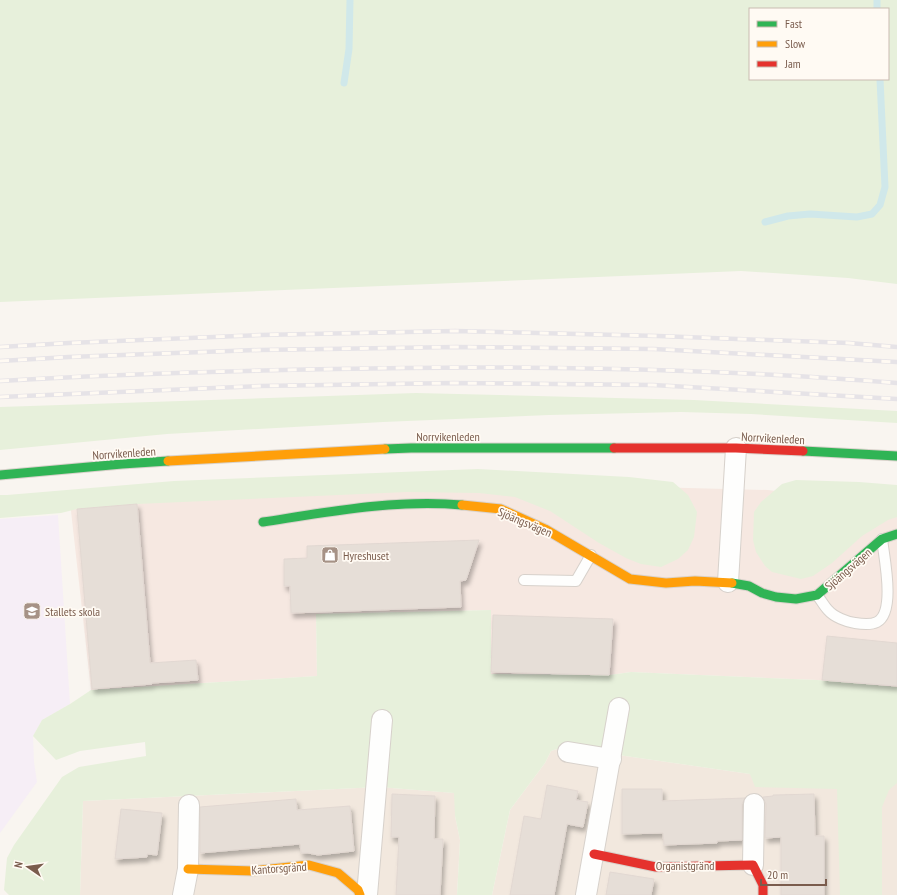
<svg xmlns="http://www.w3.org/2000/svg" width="897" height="895" font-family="'PT Sans Narrow',sans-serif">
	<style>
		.residential { fill: #f2e8de }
		.commercial { fill: #f6e8e1 }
		.education { fill: #f6eef6 }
		.green { fill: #e7f0db; fill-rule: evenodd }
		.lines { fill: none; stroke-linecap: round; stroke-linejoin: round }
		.stream { stroke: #d0e8ea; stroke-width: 7 }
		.building { fill: #e6ded7; stroke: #e2d8d2; filter: url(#shadow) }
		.lane-casing { stroke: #d7d1cb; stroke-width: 12 }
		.street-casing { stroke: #d7d1cb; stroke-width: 22 }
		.fast-casing { stroke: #d9d2cb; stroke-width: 11 }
		.slow-casing { stroke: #d9d2cb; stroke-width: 11 }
		.jam-casing { stroke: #d9d2cb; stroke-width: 11 }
		.lane { stroke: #fefefd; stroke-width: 10 }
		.street { stroke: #fefefd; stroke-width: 20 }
		.fast { stroke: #30b455; stroke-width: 9 }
		.slow { stroke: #ff9f0a; stroke-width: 9 }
		.jam { stroke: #e5322d; stroke-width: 9 }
		.rail-casing { stroke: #e6e3e7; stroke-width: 4.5 }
		.rail { stroke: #fffaf3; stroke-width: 3; stroke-dasharray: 9; stroke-linecap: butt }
		.labels { text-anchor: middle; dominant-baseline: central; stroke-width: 3.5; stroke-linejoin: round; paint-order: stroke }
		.street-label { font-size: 12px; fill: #7a5c4d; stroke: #fffaf3 }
		.poi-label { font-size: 12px; fill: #7a5c4d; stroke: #fffaf3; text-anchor: start }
	</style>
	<defs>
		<filter id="shadow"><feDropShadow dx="2.5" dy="4.5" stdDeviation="2" flood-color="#0004"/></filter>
	</defs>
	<rect width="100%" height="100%" fill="#f9f5f0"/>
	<g class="residential">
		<polygon points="563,747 750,774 897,779 897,895 492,895 510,810 545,763 551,751"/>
		<polygon points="379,787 455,793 455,816 460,840 457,895 80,895 83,801"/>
	</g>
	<polygon class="commercial" points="496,483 768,490 897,506 897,693 817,680 631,672 610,675 491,674 491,610 316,614 317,676 91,690 70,502"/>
	<polygon class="education" points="58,515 70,704 42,720 33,736 34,762 37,782 0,833 0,519"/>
	<g class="green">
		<path d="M0 0H897V284L848 278 741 271 0 302ZM750 9H888V79H750Z"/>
		<polygon points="416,393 694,400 897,411 897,423 751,414 681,412 549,415 383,422 167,434 0,450 0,407"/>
		<polygon points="478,469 629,477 673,482 688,495 697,512 694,537 688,550 678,559 661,567 641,564 626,558 599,543 550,511 515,497 479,493 407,492 137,504 77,509 61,513 0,518 0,495 7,495 174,481"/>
		<polygon points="796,480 859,482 897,485 897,517 888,520 862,536 832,563 813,576 801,579 772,572 765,566 756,552 753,540 754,512 761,502 782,484"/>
		<polygon points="491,610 491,674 610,675 631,672 817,680 897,687 897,783 889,790 882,807 882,895 840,895 837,789 755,787 750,774 563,747 551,751 545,763 510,810 492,895 457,895 460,840 455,816 454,793 379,787 83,801 80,895 9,895 4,890 7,858 14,845 62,777 79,767 146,756 145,742 80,751 56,760 33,736 42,720 70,704 91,690 317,676 316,614"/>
	</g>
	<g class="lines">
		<g class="stream">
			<polyline points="877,0 877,9"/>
			<polyline points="344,83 349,49 350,0"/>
			<polyline points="765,222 788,216 810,214 857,217 872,214 880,205 885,187 880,79"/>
		</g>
	</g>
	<g class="building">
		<polygon points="137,504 150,663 196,660 198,680 152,683 152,684 92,689 77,509"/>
		<polygon points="479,540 466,580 460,581 461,607 291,613 290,586 284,586 284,559 307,558 307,546"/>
		<polygon points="493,615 613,619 609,675 491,672"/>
		<polygon points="827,636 897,643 897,686 822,680"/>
		<polygon points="547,785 578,791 576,800 588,802 583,827 567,824 554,895 510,895 524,816 541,819"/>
		<polygon points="622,789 662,789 662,801 745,798 742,804 742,840 717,841 717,843 664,845 663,833 622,834"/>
		<polygon points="392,794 435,796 434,839 443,839 440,895 396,895 399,837 391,837"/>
		<polygon points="814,794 815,836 824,836 824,895 781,895 781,837 765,838 766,804 763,797 773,796 773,795"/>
		<polygon points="296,799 297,810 350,806 354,851 318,855 308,853 301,853 300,844 200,853 200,807"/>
		<polygon points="121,809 162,813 157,855 147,854 147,857 115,859"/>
		<polygon points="610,872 654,879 651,895 606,895"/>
	</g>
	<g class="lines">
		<defs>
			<g id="lane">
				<polyline points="524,580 576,581 591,555"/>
				<path d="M817 595C821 600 824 606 828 610 834 617 847 622 855 623 861 624 871 625 877 622 896 612 884 557 882 539"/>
			</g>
			<g id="street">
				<polyline points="728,582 736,448"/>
				<polyline points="568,752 611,759"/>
				<polyline points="753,865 754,804"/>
				<polyline points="183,895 188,869 189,805"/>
				<polyline points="367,895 382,720"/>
				<polyline points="586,895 619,708"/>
			</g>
			<g id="fast">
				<polyline points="385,449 411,448 614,448"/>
				<polyline points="803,451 897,456"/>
				<polyline points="0,475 122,464 168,461"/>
				<path d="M263 522C328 512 396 499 462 505"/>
				<polyline points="732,583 749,586 762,593 776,597 796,599 817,595 882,539 897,534"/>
			</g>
			<g id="slow">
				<polyline points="168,461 385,449"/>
				<polyline points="462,505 501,509 545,529 630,579 666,583 695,581 732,583"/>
				<polyline points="188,869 253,871 309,865 338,873 358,890 360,895"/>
			</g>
			<g id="jam">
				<polyline points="614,448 736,448 803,451"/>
				<polyline points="594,854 656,867 753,865 763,885 763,895"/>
			</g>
		</defs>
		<use href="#lane" class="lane-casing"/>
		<use href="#street" class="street-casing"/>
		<use href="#fast" class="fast-casing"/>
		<use href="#slow" class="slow-casing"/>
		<use href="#jam" class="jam-casing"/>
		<use href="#lane" class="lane"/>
		<use href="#street" class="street"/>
		<use href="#fast" class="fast"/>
		<use href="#slow" class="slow"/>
		<use href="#jam" class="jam"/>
		<defs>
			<g id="rail">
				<polyline points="0,347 69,343 260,335 455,331 658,336 849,343 897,347"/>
				<polyline points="0,361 69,357 259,350 456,347 654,349 897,362"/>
				<path d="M0 381C111 374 222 371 334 369 521 365 710 368 897 383"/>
				<polyline points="0,397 260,386 453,383 653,385 897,399"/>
			</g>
		</defs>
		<use href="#rail" class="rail-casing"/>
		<use href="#rail" class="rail"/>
	</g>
	<defs>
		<symbol id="shop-square" viewBox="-11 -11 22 22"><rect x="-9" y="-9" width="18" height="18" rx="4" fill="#a69286" stroke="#fffaf3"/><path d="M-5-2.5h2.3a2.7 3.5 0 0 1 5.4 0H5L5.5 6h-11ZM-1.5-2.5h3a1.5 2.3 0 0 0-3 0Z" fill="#fff"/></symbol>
		<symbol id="school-square" viewBox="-11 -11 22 22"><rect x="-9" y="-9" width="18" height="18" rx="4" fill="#a69286" stroke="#fffaf3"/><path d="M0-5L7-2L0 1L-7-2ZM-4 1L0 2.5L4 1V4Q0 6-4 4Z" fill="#fff"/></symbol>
	</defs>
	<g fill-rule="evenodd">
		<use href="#shop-square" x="320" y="545" width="20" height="20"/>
		<use href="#school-square" x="22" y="601" width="20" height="20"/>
	</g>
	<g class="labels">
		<g class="street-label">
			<text x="448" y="436">Norrvikenleden</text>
			<text transform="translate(773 438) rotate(3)">Norrvikenleden</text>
			<text transform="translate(124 453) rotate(-4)">Norrvikenleden</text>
			<text transform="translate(525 522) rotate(23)">Sjöängsvägen</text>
			<text transform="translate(848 569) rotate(-41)">Sjöängsvägen</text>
			<text x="685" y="865">Organistgränd</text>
			<text transform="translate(279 868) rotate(-4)">Kantorsgränd</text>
		</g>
		<g class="poi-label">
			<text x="343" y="555">Hyreshuset</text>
			<text x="45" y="611">Stallets skola</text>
		</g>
	</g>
	<rect x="749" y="8" width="140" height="72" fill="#fffaf3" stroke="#cabbb1"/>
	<rect x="757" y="21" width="20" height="6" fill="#30b455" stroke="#cabbb1"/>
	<text x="785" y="28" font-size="12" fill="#7a5c4d">Fast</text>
	<rect x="757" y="41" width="20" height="6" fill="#ff9f0a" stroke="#cabbb1"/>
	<text x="785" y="48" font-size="12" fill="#7a5c4d">Slow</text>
	<rect x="757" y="61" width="20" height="6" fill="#e5322d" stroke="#cabbb1"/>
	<text x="785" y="68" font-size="12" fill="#7a5c4d">Jam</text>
	<g transform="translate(28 867) rotate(283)" stroke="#fffaf3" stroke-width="3" paint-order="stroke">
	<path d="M0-3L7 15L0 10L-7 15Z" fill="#7a5c4d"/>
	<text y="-6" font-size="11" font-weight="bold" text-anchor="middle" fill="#7a5c4d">N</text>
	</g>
	<path d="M761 879v6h65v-6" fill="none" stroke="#7a5c4d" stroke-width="2"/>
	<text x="767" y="879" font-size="12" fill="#7a5c4d" stroke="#fffaf3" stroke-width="3" paint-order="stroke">20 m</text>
</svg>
